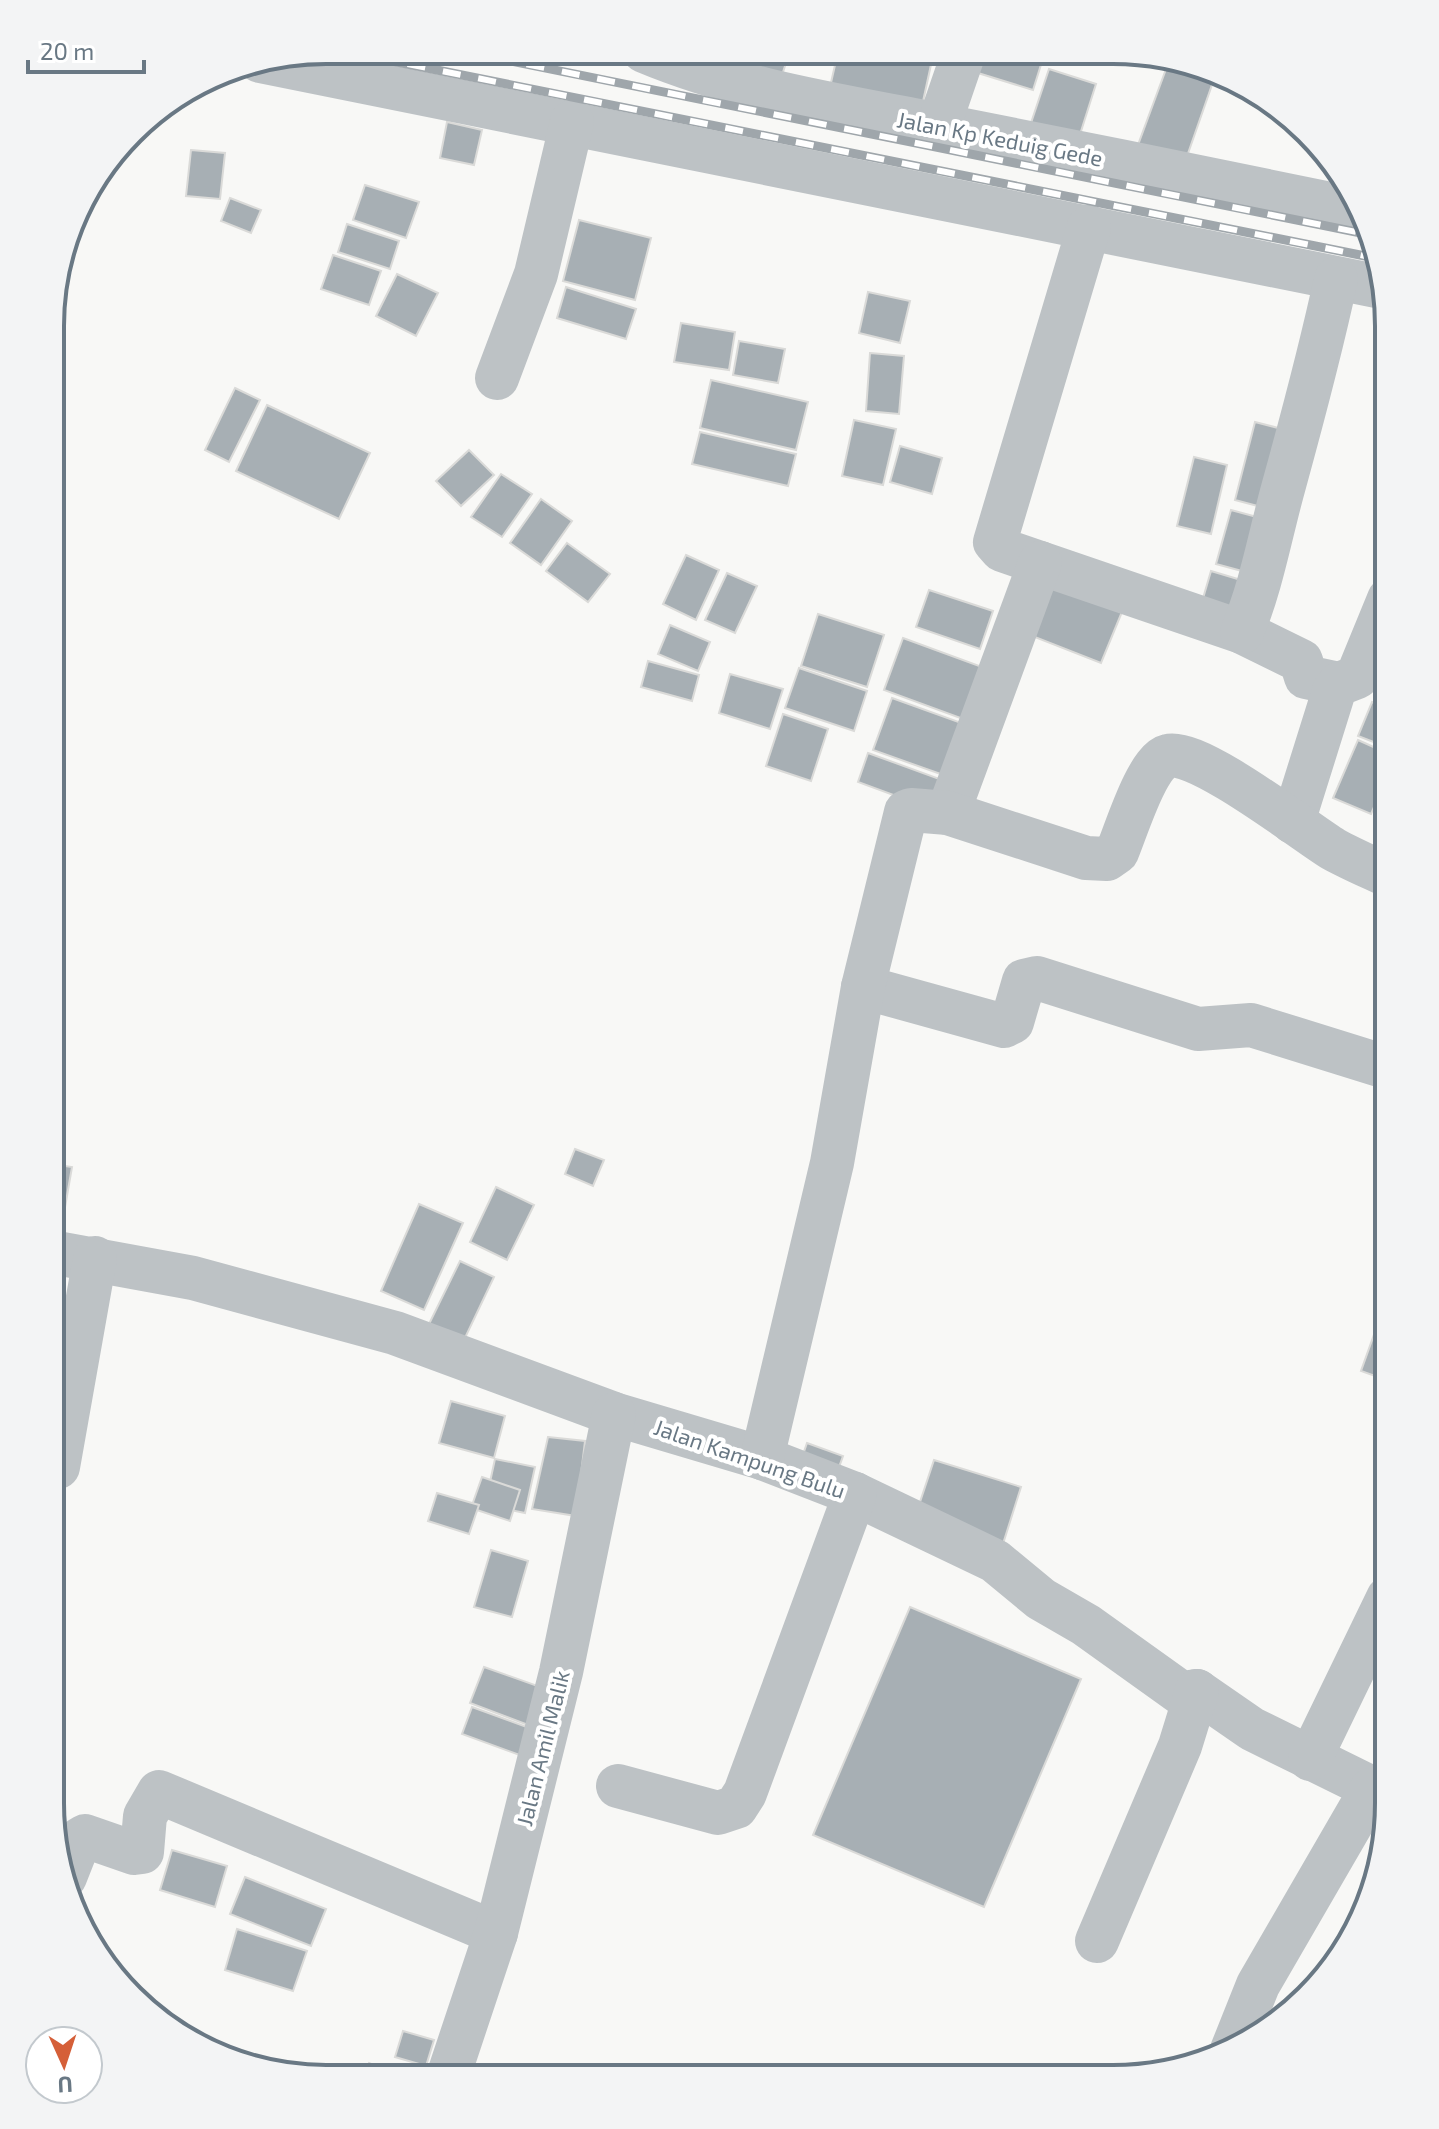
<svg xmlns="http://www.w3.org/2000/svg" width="1439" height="2129" font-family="'Exo 2',sans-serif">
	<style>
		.building { fill: #a7afb4; stroke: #dadad8; stroke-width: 2 }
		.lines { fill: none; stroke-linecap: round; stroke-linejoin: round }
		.minor { stroke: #bdc2c5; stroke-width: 44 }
		.rail-casing { stroke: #9fa6ab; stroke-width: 9 }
		.rail { stroke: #fff; stroke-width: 6; stroke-dasharray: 18; stroke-linecap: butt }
		.labels { text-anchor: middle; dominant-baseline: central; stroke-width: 8; stroke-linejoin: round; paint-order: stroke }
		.street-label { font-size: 22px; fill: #697884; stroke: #fff }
		.rim { fill: none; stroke: #697884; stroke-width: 4 }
	</style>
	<rect width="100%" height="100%" fill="#f8f8f6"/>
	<g class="building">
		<polygon points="734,51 790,51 781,78 731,62"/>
		<polygon points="838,52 894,52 932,60 922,106 830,87"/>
		<polygon points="970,52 1045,52 1033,90 965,69"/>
		<polygon points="1169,61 1214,79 1185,162 1138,145"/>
		<polygon points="1049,69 1096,84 1076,147 1028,132"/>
		<polygon points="447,122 482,130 474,165 440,158"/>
		<polygon points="191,150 225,153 220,199 186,196"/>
		<polygon points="365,185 419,202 406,238 353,220"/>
		<polygon points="230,198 261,210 251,233 221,221"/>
		<polygon points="579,220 651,238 635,300 563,281"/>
		<polygon points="347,224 399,241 390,269 338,252"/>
		<polygon points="333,255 381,271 369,305 321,289"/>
		<polygon points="397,274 438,293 416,336 376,316"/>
		<polygon points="566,287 636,309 626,339 557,318"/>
		<polygon points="868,292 910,301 900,343 859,333"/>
		<polygon points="681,323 735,332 729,370 674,362"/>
		<polygon points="739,341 785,349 778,383 733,375"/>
		<polygon points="870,353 904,356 899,414 866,411"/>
		<polygon points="711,380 808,402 796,450 700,428"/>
		<polygon points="235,388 260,400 229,462 205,450"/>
		<polygon points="267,405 370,453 339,519 236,471"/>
		<polygon points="854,420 896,429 883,485 842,476"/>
		<polygon points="1255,422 1294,432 1273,510 1235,500"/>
		<polygon points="700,432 796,454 788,486 692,464"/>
		<polygon points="900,446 942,458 932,494 890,482"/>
		<polygon points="469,450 494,475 461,506 436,481"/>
		<polygon points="1194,457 1227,465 1211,534 1177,526"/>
		<polygon points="501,474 532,494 502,537 471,517"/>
		<polygon points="541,499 572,521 541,565 510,543"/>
		<polygon points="1231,510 1268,520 1253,574 1216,564"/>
		<polygon points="567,543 610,574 588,602 546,571"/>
		<polygon points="686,555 719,570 696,620 663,604"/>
		<polygon points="1211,571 1251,583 1239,624 1199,612"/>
		<polygon points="727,573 757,586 735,633 705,620"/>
		<polygon points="1045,576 1124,607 1101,663 1022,632"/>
		<polygon points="929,590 993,611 980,649 916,627"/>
		<polygon points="818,614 884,635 867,687 801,666"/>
		<polygon points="670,625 710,642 698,671 658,654"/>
		<polygon points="903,638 993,671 974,723 884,690"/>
		<polygon points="648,661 699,675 692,701 641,687"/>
		<polygon points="799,668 867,691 854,731 785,708"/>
		<polygon points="730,674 783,689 770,729 719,713"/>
		<polygon points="892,698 967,725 949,777 873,750"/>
		<polygon points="1372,702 1389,709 1389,748 1358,736"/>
		<polygon points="783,714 828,729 811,781 766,766"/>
		<polygon points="1358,740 1389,754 1389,773 1371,814 1333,798"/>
		<polygon points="868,753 945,781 934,810 858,782"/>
		<polygon points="575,1149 604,1160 593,1186 565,1174"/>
		<polygon points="51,1164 72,1167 60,1236 51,1235"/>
		<polygon points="496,1187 534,1205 507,1260 470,1242"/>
		<polygon points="419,1204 463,1223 424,1310 381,1291"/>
		<polygon points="460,1261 494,1277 464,1340 429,1324"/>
		<polygon points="1376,1329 1389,1333 1389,1381 1361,1371"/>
		<polygon points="451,1401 505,1416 494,1458 439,1443"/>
		<polygon points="548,1437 585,1441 576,1516 532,1509"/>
		<polygon points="807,1443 843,1456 834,1481 798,1469"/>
		<polygon points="495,1459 535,1467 525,1513 485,1505"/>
		<polygon points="934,1460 1021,1487 1002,1547 914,1520"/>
		<polygon points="482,1477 520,1490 510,1521 471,1508"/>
		<polygon points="437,1493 479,1505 469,1534 428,1521"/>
		<polygon points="491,1550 528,1561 512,1617 474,1607"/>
		<polygon points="910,1607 1081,1679 984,1907 813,1835"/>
		<polygon points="484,1667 549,1690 536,1728 470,1703"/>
		<polygon points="472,1707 535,1730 525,1757 462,1734"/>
		<polygon points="1384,1827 1386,1828 1374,1864 1370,1863"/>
		<polygon points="172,1850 227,1866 215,1907 160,1890"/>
		<polygon points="245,1877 326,1909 311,1946 230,1914"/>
		<polygon points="237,1929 307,1951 293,1991 225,1970"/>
		<polygon points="403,2031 434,2040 426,2066 395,2057"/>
		<polygon points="369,2063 399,2077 362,2077"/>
	</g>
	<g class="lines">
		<g class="minor">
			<path d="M644 51C739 91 843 106 944 126 1083 153 1221 182 1360 210"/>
			<polyline points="260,61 1381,287"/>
			<polyline points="939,125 964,52"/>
			<polyline points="1089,227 995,542 1002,550 1242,632 1301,661 1306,677 1339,684"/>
			<polyline points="497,378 536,274 572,122"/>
			<path d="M1242 632C1262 584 1270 535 1284 485 1303 416 1321 349 1336 279"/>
			<polyline points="948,813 1040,563"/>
			<polyline points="1293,822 1334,691 1339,684 1357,677 1389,599"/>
			<polyline points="863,987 1004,1026 1012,1022 1024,981 1037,978 1198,1029 1251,1025 1389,1068"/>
			<polyline points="51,1252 193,1278 395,1333 614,1414 762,1458 855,1494 995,1561 1041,1599 1086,1625 1181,1693 1197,1691 1252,1729 1388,1796"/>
			<path d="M762 1458 832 1163 863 987 906 812 911 810 948 813 1086 858 1107 859 1117 852C1126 831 1147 761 1168 756 1197 748 1304 831 1333 849 1351 859 1370 867 1389 876"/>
			<polyline points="58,1467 95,1258"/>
			<polyline points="1310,1759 1388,1598"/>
			<polyline points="618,1786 718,1813 736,1807 745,1793 855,1494"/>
			<polyline points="65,1877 80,1839 85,1836 134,1853 142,1852 145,1816 159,1792 496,1933"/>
			<polyline points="1097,1941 1180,1746 1197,1691"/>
			<polyline points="1232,2050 1258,1985 1371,1790"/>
			<polyline points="448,2077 496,1933 561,1672 614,1414"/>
		</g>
		<defs>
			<g id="rail">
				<polyline points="337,50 1375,258"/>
				<polyline points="456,50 1371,235"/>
			</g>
		</defs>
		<use href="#rail" class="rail-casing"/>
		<use href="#rail" class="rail"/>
	</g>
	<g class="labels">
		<g class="street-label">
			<text transform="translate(1000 138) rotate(11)">Jalan Kp Keduig Gede</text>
			<text transform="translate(750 1458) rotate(19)">Jalan Kampung Bulu</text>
			<text transform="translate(542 1748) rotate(-76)">Jalan Amil Malik</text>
		</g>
	</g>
	<path d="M0 0H1439V2129H0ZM326 64H1113A262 262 0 0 1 1375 326V1803A262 262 0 0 1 1113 2065H326A262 262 0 0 1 64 1803V326A262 262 0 0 1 326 64Z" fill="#f3f4f5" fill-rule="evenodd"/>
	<path class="rim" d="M326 64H1113A262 262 0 0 1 1375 326V1803A262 262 0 0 1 1113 2065H326A262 262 0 0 1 64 1803V326A262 262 0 0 1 326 64Z"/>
	<g transform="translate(64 2065) rotate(177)"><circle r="38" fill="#ffffff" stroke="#c3c9ce" stroke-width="2"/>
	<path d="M0-6L14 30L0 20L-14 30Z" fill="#d55f38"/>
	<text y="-12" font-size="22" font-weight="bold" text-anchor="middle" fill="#697884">U</text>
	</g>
	<path d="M28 60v12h116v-12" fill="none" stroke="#697884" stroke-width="4"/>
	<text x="40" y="60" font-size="24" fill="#697884" stroke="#ffffff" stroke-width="6" paint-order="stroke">20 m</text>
</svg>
